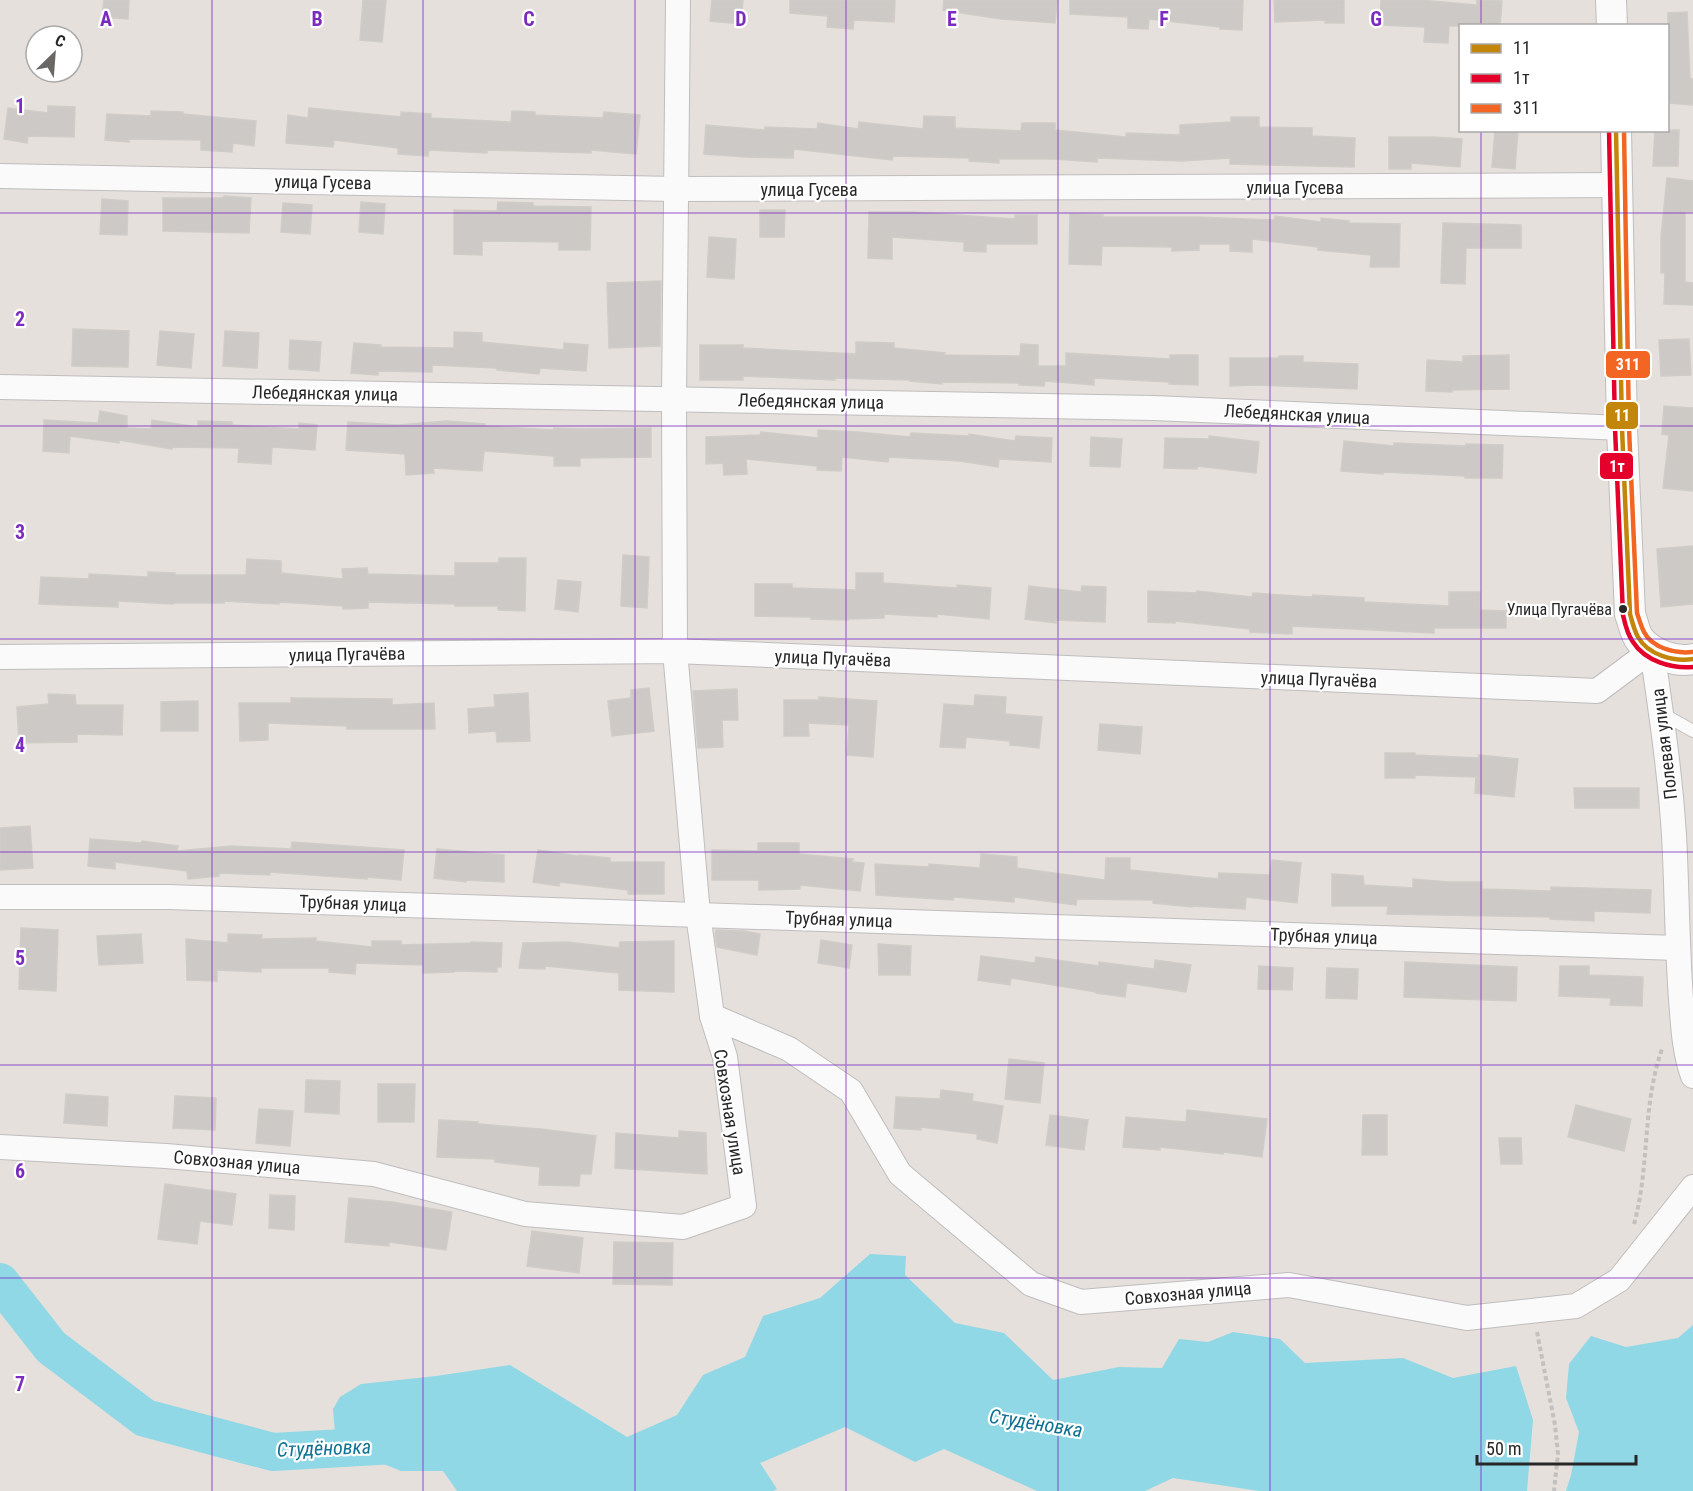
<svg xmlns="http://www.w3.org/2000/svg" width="1693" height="1491" font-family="'Roboto Condensed',sans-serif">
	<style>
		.water { fill: #90d8e6 }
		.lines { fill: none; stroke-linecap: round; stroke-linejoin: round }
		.river { stroke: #90d8e6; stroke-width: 38 }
		.building { fill: #ccc9c6; stroke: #d0ccc8; stroke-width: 1.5 }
		.service-casing { stroke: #bfbdbe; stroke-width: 14 }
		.minor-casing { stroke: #bfbdbe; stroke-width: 26 }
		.tertiary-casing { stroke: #bfbdbe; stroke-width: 32 }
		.path { stroke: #c2c1c0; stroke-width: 4; stroke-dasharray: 4.5 3; stroke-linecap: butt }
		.service { stroke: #fbfafa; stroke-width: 12 }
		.minor { stroke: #fbfafa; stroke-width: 24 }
		.tertiary { stroke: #fbfafa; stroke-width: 30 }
		.bus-1-casing { stroke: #fff; stroke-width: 9 }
		.bus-2-casing { stroke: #fff; stroke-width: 9 }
		.bus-3-casing { stroke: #fff; stroke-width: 9 }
		.bus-1 { stroke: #c3860a; stroke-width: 4.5 }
		.bus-2 { stroke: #e4002b; stroke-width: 4.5 }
		.bus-3 { stroke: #f26522; stroke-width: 4.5 }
		.grid { fill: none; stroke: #7b2cbf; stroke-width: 1.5; stroke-opacity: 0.55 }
		.bus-dot { fill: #272727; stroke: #fff; stroke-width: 2 }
		.labels { text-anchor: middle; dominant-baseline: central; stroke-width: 4.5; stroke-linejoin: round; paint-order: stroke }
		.bus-label { font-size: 16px; fill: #272727; stroke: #fff; text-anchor: end }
		.street-label { font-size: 18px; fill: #272727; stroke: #fff }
		.water-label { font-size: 20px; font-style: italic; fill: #107292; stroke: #fff }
		.grid-label { font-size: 20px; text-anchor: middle; font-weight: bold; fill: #7b2cbf; stroke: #fff; stroke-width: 4.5; stroke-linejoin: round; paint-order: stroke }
		.line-badge { stroke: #fff; stroke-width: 2 }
		.badge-label { font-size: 16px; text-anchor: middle; font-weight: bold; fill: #fff }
	</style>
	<rect width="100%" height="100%" fill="#e5e0dc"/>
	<g class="water">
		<polygon points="870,1254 906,1256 905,1275 955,1323 1004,1333 1053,1380 1119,1367 1162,1368 1179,1339 1208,1342 1233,1332 1280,1339 1305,1363 1403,1358 1453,1378 1516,1366 1533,1420 1527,1491 1259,1491 1173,1478 1145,1491 1037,1491 944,1449 915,1462 845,1427 760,1463 777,1489 773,1491 457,1491 443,1471 401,1471 336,1445 333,1409 340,1397 361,1384 436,1376 510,1365 627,1437 677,1415 703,1375 745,1357 763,1316 820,1298"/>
		<polygon points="1693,1325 1693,1491 1566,1491 1571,1475 1579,1432 1566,1398 1569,1364 1591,1336 1626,1347 1678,1338"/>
	</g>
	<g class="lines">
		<polyline class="river" points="0,1282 51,1347 145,1418 273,1452 395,1445"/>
	</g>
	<g class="building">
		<polygon points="104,0 129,0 128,19 102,17"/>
		<polygon points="363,0 386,0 382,42 360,40"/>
		<polygon points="712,0 743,0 741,24 710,21"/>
		<polygon points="790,0 895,0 894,22 854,20 853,29 827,27 828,16 790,13"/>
		<polygon points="944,0 1057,0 1055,23 1001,19 943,10"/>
		<polygon points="1070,0 1243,0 1242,30 1220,29 1220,27 1149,19 1148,29 1128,28 1128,17 1070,14"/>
		<polygon points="1274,0 1344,0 1344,23 1325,23 1325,20 1275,22"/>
		<polygon points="1381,0 1420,0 1477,5 1477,0 1502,1 1500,26 1449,26 1448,43 1424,42 1425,27 1380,25"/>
		<polygon points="1687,12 1690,79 1693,79 1693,105 1668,103 1668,13"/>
		<polygon points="48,106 75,107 74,137 28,136 27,143 4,139 8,108 48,113"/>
		<polygon points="309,108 401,117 401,112 431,114 431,118 511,122 512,111 535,112 535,115 603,118 604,112 640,115 636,154 591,150 591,153 487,150 487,153 429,150 428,156 398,154 398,148 334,140 333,147 286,143 288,115 308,118"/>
		<polygon points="151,111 183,112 183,114 256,121 254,146 233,143 232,152 201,150 201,140 129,139 129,142 105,140 107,114 151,116"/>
		<polygon points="924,116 955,117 955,128 1021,131 1022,123 1055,123 1055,130 1126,137 1126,133 1180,135 1180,125 1231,122 1231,117 1259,117 1259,127 1312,128 1312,136 1355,138 1354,167 1230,164 1230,158 1182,161 1097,158 1097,162 1054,159 999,159 999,163 969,161 969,158 893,156 892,160 794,149 793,158 746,157 704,154 706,125 765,130 765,127 817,129 818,123 858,129 859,122 923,129"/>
		<polygon points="1495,130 1518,130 1515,169 1492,167"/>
		<polygon points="1655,130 1679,130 1678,166 1653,166"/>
		<polygon points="1389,137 1434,137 1462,139 1460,167 1411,163 1411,169 1389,169"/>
		<polygon points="1667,178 1693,181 1693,212 1685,211 1685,282 1693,283 1693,305 1664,304 1665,273 1661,273 1661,237"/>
		<polygon points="224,196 251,198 249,233 163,231 163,198 223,198"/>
		<polygon points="102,199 128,201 127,235 100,234"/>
		<polygon points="361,202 385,204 383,234 359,232"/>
		<polygon points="498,202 533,203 533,206 591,207 590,250 559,250 559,242 482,241 482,255 454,254 454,210 497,211"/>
		<polygon points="283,203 312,205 310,234 281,232"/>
		<polygon points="760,210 785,210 784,237 760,237"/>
		<polygon points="869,212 913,212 1015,219 1015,215 1037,215 1037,244 986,244 986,252 964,251 964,242 892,237 892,259 868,258"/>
		<polygon points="1070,214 1103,215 1103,217 1196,217 1274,220 1275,216 1321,222 1321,218 1349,221 1349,223 1400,224 1399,267 1370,267 1371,255 1318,250 1318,247 1252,239 1252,252 1230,251 1230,244 1199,244 1199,250 1172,251 1172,247 1102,246 1101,265 1069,264"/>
		<polygon points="1443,223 1521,225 1521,248 1466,248 1465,284 1441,283"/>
		<polygon points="709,237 736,239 734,279 707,277"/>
		<polygon points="661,281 660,346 609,348 607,283"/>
		<polygon points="73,329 129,331 128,367 72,366"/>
		<polygon points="160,331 194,334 191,368 157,365"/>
		<polygon points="225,331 259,333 257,368 223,366"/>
		<polygon points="454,332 482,333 482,342 564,350 564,343 588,345 586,371 540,368 539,374 497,370 497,368 432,365 432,372 378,371 378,375 351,373 354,343 381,345 381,347 454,348"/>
		<polygon points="1689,339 1691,375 1661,376 1659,340"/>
		<polygon points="290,340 321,342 319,371 289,369"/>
		<polygon points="856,342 894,343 894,348 945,353 944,355 1020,356 1021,344 1038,345 1038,366 1066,366 1066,353 1170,359 1170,355 1198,355 1198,385 1169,384 1169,382 1094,378 1094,385 1045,381 1044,386 1019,385 1019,383 942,382 942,384 910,381 910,380 835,378 835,380 743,376 743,380 700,380 700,345 743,345 743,348 856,354"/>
		<polygon points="1509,355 1509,389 1452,390 1452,392 1426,391 1427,360 1463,362 1463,356"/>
		<polygon points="1279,356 1303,356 1303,362 1358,364 1357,389 1258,385 1230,386 1230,358 1279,358"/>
		<polygon points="1664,406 1693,408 1693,491 1663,488 1669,435 1662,434"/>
		<polygon points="100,411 127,416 127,428 151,429 152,420 198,427 198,421 232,422 232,425 299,429 299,423 317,425 315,450 272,447 271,464 238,462 239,448 172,447 172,449 119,440 119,443 70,436 69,453 43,451 44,420 98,423"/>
		<polygon points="447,421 485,424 485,426 554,430 554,428 580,429 651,428 651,457 580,458 580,466 554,466 554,456 484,451 482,471 433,468 434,473 406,475 405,454 346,450 348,422 398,425"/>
		<polygon points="818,430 858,432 910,437 911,433 969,436 969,434 1015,441 1016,436 1052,438 1051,462 999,459 998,467 960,461 889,457 888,462 842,457 841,471 817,470 817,466 746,459 747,474 724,475 723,463 706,464 706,437 760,435 761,432 818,438"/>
		<polygon points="1209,436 1259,442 1256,473 1197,466 1197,469 1164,468 1165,438 1209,439"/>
		<polygon points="1091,437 1122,439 1120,467 1090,466"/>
		<polygon points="1344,441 1394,446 1394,443 1466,446 1466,444 1503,445 1502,478 1465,478 1465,476 1383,472 1383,474 1341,471"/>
		<polygon points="1693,546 1693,604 1661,607 1657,549"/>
		<polygon points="623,555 649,557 647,608 621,606"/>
		<polygon points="499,558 526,558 525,611 498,610 498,606 455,606 455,604 368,602 368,608 343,609 343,606 279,602 279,604 224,601 224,603 173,603 173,604 118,601 118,607 39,604 41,577 89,579 89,574 148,577 148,572 175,573 175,575 246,575 247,559 281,561 281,573 343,579 342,569 367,568 368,574 455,576 455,563 499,563"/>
		<polygon points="856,573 883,573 883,583 957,588 957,585 991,588 989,619 937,614 937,617 884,614 884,618 848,619 848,620 811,619 811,617 755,616 755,584 792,584 792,588 856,590"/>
		<polygon points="558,580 581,582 578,612 555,609"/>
		<polygon points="1029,586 1081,592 1082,586 1106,587 1105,622 1056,620 1056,623 1025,619"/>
		<polygon points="1148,591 1197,593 1197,591 1252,597 1253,593 1312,597 1313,595 1364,598 1364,602 1449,606 1449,592 1480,592 1480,610 1506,611 1506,628 1434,628 1434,633 1292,626 1292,634 1250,632 1250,629 1175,621 1175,623 1148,622"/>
		<polygon points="649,688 654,731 612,736 608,701 631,698 631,690"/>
		<polygon points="737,689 738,720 722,720 723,747 698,748 693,691"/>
		<polygon points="528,693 530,741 497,742 496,731 469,733 468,709 495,707 494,695"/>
		<polygon points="48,694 75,695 76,705 123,705 122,735 77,734 77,742 19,743 17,707 49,704"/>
		<polygon points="975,695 1006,697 1005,714 1042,717 1039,748 1010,745 1010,741 966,737 965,748 940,747 944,704 974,706"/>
		<polygon points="819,697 877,701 873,757 847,755 849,725 808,723 809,736 784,736 784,700 819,700"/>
		<polygon points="291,698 392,699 392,705 434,703 435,729 347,729 347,726 268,723 268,740 240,741 239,703 291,703"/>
		<polygon points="198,701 198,731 161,731 161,702"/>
		<polygon points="1100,724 1142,727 1140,754 1098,750"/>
		<polygon points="1385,753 1415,753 1415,755 1478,758 1479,755 1518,759 1514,797 1475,793 1476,777 1415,775 1415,778 1385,778"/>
		<polygon points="1574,788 1639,788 1639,808 1575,808"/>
		<polygon points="30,826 33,868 0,870 0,828"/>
		<polygon points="90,839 141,843 142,841 178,846 177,851 232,846 291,849 292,842 404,850 401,880 367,877 367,879 270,872 270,875 219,873 219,876 188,879 187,871 115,862 115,869 88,866"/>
		<polygon points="758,843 799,843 799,854 853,859 852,862 864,863 860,891 800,885 800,889 759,890 759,880 712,880 712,850 758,851"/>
		<polygon points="437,849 504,855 504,882 466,880 466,882 434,878"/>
		<polygon points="538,850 578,856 579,855 610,858 610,862 664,862 664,894 628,894 628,890 560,882 559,886 533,882"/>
		<polygon points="981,854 1017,857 1017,868 1105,880 1106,858 1130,858 1130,870 1218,879 1219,873 1270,875 1272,860 1301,863 1297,903 1246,897 1245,909 1192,906 1192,907 1153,903 1153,900 1077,899 1076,905 1014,897 1014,902 954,897 953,900 876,895 875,864 929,867 929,864 980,868"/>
		<polygon points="1332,874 1363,876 1364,885 1413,888 1413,879 1449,882 1482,882 1482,889 1551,891 1551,887 1651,890 1650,913 1594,911 1594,921 1550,919 1550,917 1387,914 1388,906 1332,906"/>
		<polygon points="21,928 58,930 56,991 19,989"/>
		<polygon points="716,930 744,931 760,934 757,955 717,947 715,935"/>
		<polygon points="141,934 143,963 99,965 97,936"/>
		<polygon points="228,934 262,935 261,939 316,938 316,941 372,947 372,941 401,941 401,945 471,943 471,942 502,943 501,967 497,967 497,972 454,971 454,972 423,973 423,965 356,963 355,974 329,972 329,968 261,968 261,972 217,970 217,981 187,980 186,939 228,943"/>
		<polygon points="821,940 852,945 849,968 818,963"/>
		<polygon points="674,941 674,992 619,990 619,973 545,966 545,969 519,968 523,943 525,943 567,942 619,948 620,942"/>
		<polygon points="878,944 911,946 910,975 879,975"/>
		<polygon points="981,956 1035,963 1036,957 1099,966 1099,962 1154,969 1155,960 1191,965 1186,992 1127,983 1125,997 1096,993 1096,992 1011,978 1010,985 978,980"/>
		<polygon points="1405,962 1517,967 1516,1001 1404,997"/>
		<polygon points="1259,966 1293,968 1292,990 1258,989"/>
		<polygon points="1560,966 1589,966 1589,975 1643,977 1642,1006 1610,1005 1611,998 1559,996"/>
		<polygon points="1327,968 1358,969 1357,999 1326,998"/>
		<polygon points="1009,1059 1044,1063 1040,1103 1005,1099"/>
		<polygon points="306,1080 340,1081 339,1114 305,1112"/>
		<polygon points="378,1084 415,1084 414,1122 378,1122"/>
		<polygon points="941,1090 973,1094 972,1101 1003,1106 997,1143 977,1139 977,1134 921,1127 921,1130 894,1128 896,1097 940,1099"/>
		<polygon points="66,1094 108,1097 107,1126 64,1123"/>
		<polygon points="175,1096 216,1098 215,1130 173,1128"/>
		<polygon points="1576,1105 1631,1119 1624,1151 1568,1137"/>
		<polygon points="259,1109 293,1111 290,1146 256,1143"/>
		<polygon points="1187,1110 1267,1119 1262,1157 1223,1152 1223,1154 1160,1147 1160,1150 1123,1147 1126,1117 1186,1122"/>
		<polygon points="1050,1115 1088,1120 1084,1150 1046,1145"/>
		<polygon points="1363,1115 1387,1115 1387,1155 1362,1155"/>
		<polygon points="439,1120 478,1122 478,1124 541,1129 596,1136 591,1174 580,1174 579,1186 539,1185 540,1167 495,1162 495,1159 437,1157"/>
		<polygon points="679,1131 706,1133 707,1174 615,1168 616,1133 679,1138"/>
		<polygon points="1499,1138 1521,1138 1522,1164 1501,1164"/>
		<polygon points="165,1184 236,1194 232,1225 200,1221 197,1244 158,1239"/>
		<polygon points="270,1195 295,1196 294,1230 269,1228"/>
		<polygon points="349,1198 392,1202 452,1212 446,1250 389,1242 389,1246 345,1242"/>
		<polygon points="532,1231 583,1238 579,1273 527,1266"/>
		<polygon points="614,1242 673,1243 672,1285 613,1284"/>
	</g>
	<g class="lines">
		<defs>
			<polyline id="service" points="1661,713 1693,731"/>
			<g id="minor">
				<polyline points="0,176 676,189 1618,185"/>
				<polyline points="0,387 1153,408 1622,428"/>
				<path d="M0 657 675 651 1597 691 1652 650C1661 712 1670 773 1674 835 1677 890 1677 945 1681 999 1683 1024 1684 1052 1693 1076"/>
				<polyline points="0,897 168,897 1677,948"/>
				<polyline points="712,1016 789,1049 851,1091 900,1174 1031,1284 1081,1302 1289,1285 1467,1318 1576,1306 1619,1280 1693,1187"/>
				<polyline points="0,1147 166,1156 374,1174 525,1214 683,1227 744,1206 725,1057 712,1016 698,914 675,651 674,399 678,0"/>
			</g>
			<g id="tertiary">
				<polyline points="1611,0 1612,26"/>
				<path d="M1616 130 1622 428 1630 614C1633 622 1635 634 1640 640 1652 654 1676 663 1693 659"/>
			</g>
		</defs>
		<use href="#service" class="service-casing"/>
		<use href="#minor" class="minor-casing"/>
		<use href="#tertiary" class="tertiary-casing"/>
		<g class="path">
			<path d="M1634 1224C1650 1167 1642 1105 1662 1049"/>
			<polyline points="1537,1332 1555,1425 1558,1454 1554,1491"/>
		</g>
		<use href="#service" class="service"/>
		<use href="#minor" class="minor"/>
		<use href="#tertiary" class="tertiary"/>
		<defs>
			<path id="bus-1" d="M1616 130 1622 428 1630 614C1632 621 1634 630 1638 637 1648 655 1674 662 1693 659"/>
			<path id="bus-2" d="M1609 130 1615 428 1623 615C1625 624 1627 634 1633 642 1645 661 1672 669 1693 667"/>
			<path id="bus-3" d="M1624 130 1629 428 1637 613C1639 619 1641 626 1644 632 1652 648 1676 654 1692 652"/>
		</defs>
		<use href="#bus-1" class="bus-1-casing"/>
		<use href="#bus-2" class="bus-2-casing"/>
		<use href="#bus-3" class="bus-3-casing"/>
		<use href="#bus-1" class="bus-1"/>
		<use href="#bus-2" class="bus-2"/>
		<use href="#bus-3" class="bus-3"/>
	</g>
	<path class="grid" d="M212 0V1491M423 0V1491M635 0V1491M846 0V1491M1058 0V1491M1270 0V1491M1481 0V26M1481 130V1491M0 213H1693M0 426H1693M0 639H1693M0 852H1693M0 1065H1693M0 1278H1693"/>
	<circle class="bus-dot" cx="1623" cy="609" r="5"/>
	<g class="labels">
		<g class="bus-label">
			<text x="1612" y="609">Улица Пугачёва</text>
		</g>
		<g class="street-label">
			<text transform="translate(323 182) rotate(1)">улица Гусева</text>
			<text x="1295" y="187">улица Гусева</text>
			<text x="809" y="189">улица Гусева</text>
			<text transform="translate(325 393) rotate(1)">Лебедянская улица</text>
			<text transform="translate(811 401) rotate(1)">Лебедянская улица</text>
			<text transform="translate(1297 414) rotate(3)">Лебедянская улица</text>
			<text transform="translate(347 654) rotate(-1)">улица Пугачёва</text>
			<text transform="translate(833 658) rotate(2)">улица Пугачёва</text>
			<text transform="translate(1319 679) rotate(2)">улица Пугачёва</text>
			<text transform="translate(1664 744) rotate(-97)">Полевая улица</text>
			<text transform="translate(353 903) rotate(2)">Трубная улица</text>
			<text transform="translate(839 919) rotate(2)">Трубная улица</text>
			<text transform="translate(1324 936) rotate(2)">Трубная улица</text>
			<text transform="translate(730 1112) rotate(81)">Совхозная улица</text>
			<text transform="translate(237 1162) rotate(5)">Совхозная улица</text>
			<text transform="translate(1188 1293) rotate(-5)">Совхозная улица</text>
		</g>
		<g class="water-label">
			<text transform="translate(1036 1423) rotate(9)">Студёновка</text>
			<text transform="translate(324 1448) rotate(-2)">Студёновка</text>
		</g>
	</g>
	<g class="grid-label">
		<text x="106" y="26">A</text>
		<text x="317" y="26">B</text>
		<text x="529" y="26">C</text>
		<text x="741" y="26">D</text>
		<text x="952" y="26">E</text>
		<text x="1164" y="26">F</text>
		<text x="1376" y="26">G</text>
		<text x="20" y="113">1</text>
		<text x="20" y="326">2</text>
		<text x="20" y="539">3</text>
		<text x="20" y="752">4</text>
		<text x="20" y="965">5</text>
		<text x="20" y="1178">6</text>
		<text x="20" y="1391">7</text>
	</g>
	<g class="line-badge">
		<rect x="1605" y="350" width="46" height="29" rx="6" fill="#f26522"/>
		<rect x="1605" y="401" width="34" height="29" rx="6" fill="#c3860a"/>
		<rect x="1599" y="452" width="35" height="28" rx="6" fill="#e4002b"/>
	</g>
	<g class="badge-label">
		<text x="1628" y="370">311</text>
		<text x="1622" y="421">11</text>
		<text x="1617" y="472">1т</text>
	</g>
	<rect x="1459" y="24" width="210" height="108" fill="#ffffff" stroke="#a9a9a9" stroke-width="1.5"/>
	<rect x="1471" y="44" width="30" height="9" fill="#c3860a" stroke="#a9a9a9" stroke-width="1.5"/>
	<text x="1513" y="54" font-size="18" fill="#272727">11</text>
	<rect x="1471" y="74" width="30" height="9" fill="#e4002b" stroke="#a9a9a9" stroke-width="1.5"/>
	<text x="1513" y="84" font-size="18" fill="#272727">1т</text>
	<rect x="1471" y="104" width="30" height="9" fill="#f26522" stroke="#a9a9a9" stroke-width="1.5"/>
	<text x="1513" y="114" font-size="18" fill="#272727">311</text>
	<g transform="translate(54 54) rotate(25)"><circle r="28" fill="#ffffff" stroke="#a9a9a9" stroke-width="1.5"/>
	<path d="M0-4.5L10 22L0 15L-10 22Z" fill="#6a6866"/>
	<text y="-9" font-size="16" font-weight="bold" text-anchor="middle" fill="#272727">С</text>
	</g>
	<path d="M1477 1455v9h159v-9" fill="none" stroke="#272727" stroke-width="3"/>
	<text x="1486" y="1455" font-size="18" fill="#272727" stroke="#ffffff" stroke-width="4.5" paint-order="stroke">50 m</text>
</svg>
